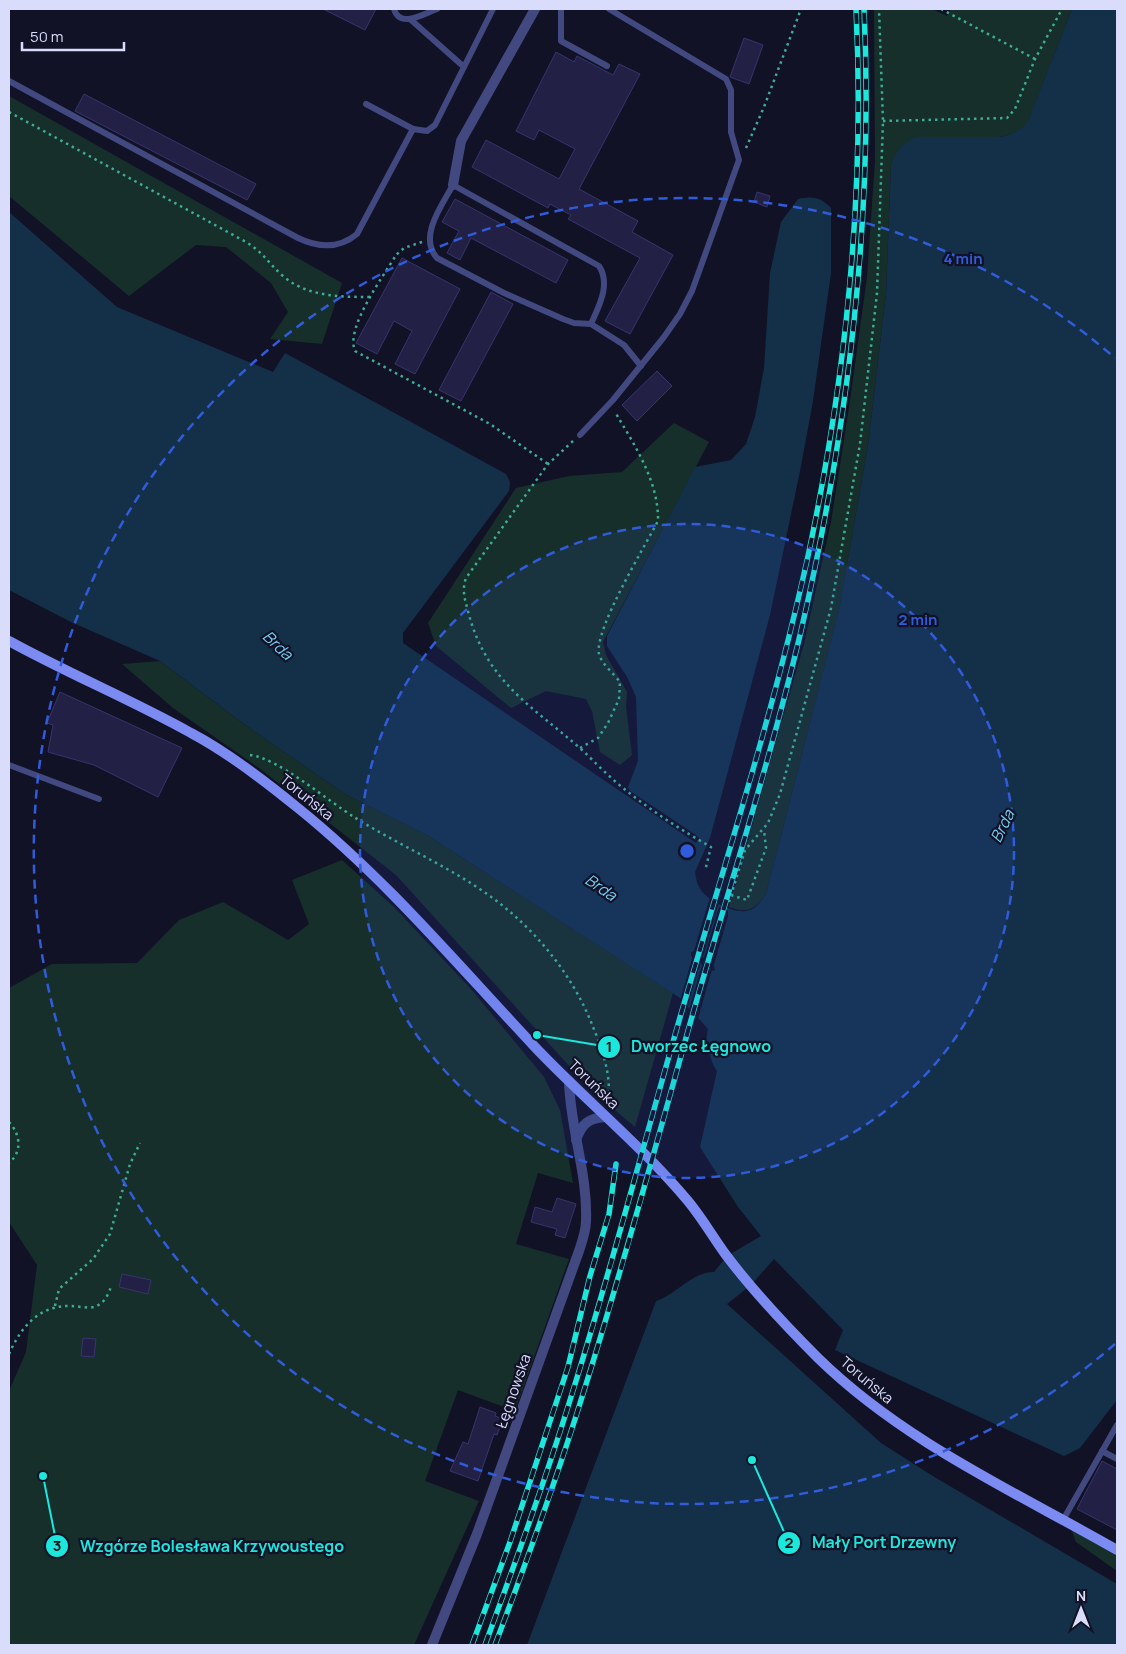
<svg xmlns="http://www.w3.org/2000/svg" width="1126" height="1654" font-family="Manrope,sans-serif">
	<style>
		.green { fill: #162f2a }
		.water { fill: #142f48; fill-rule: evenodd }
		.pier { fill: #121226 }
		.building { fill: #222045; stroke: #37346e }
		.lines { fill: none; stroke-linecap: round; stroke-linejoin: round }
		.path { stroke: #3dad95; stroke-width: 2.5; stroke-dasharray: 2.5 4; stroke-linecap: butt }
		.lane { stroke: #424980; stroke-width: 6 }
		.street { stroke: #424980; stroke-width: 10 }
		.secondary { stroke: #7b8bf1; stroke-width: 10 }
		.rail-casing { stroke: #1be7dc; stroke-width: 5.5 }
		.rail { stroke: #121226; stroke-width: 4; stroke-dasharray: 11; stroke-linecap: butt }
		.ring { fill: none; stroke: #305cdc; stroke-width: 2.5; stroke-dasharray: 9 6 }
		.labels { text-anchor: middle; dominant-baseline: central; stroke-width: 4.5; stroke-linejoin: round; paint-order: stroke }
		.street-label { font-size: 15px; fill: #dadcfb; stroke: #121226 }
		.water-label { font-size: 16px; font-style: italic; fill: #73caf0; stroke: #121226 }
		.centre { fill: #305cdc; stroke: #121226; stroke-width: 2.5 }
		.ring-label { font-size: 15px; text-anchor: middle; font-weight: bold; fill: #305cdc; stroke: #121226; stroke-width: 4.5; stroke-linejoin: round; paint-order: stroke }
		.leader { fill: none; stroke: #1be7dc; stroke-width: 2 }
		.callout-dot { fill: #1be7dc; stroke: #121226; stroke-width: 2 }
		.mark-label { font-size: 15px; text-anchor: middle; font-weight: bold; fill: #111 }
		.callout-label { font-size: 16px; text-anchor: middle; font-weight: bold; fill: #1be7dc; stroke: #121226; stroke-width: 4.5; stroke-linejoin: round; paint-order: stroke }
	</style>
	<rect width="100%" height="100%" fill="#121226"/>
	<g class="green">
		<path d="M874 9H932L947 16 951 9H1072L1028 122C1019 132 1012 135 999 137H916L891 165 886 294 868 445 839 611 766 894C756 909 747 914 729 907L804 644 831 522 849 408 867 277 875 161Z"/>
		<polygon points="9,96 342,283 322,344 270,339 288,312 271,283 226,247 196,245 129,296 9,196"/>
		<polygon points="674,423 709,442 603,642 606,655 627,692 626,707 632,755 620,765 600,752 592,711 586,699 546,691 511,708 436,646 428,623 516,488 569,476 622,472"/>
		<polygon points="160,661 248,727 345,794 427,835 673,993 635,1127 591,1090 396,875 259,768 173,708 122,664"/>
		<polygon points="342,860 394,907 471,989 544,1077 560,1110 573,1183 538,1173 516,1244 569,1259 515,1411 458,1390 425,1481 479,1501 414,1645 9,1645 9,1391 26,1352 37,1265 9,1222 9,988 52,964 137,963 179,920 223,902 288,940 309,924 292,880"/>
		<polygon points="1071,1529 1117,1543 1117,1571 1076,1542"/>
	</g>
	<path class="water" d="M1072 9H1117V1400L1080 1448 1064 1456 835 1350 843 1330 774 1259 751 1285 727 1304 881 1443 936 1478 1117 1584V1645H527L656 1301C676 1295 693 1271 714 1272L727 1256 761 1236 738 1207 700 1147 717 1071C711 1063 711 1054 705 1046L708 1029 680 998 427 835 345 794 248 727 160 661 71 622 9 590V212L117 307 273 372 285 353 506 474 510 482 509 491 403 633V643L696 843 699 838 696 835 630 791 628 787 638 761 636 697 627 677 607 646V636L695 467 731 460 746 444 755 417 764 368 770 273 781 222 798 199C813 196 820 197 831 208V273L813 401 800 471 770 615 710 838 695 872C696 878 697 885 701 890 708 901 733 913 746 911 756 910 761 901 766 894L839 610 868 445 886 294 891 165C896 150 902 144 916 137H999C1012 135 1019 132 1028 121ZM694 951 714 966 715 970 711 971 691 956V952Z"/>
	<g class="pier">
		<polygon points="710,897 719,902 702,960 693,954"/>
		<polygon points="719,907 728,911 728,916 713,968 703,961"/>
		<polygon points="693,955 701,961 687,1009 680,1001"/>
		<polygon points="703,962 712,969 698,1019 689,1010"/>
	</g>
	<g class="building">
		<polygon points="323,9 376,9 365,30"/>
		<polygon points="744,38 763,45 749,84 730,77"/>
		<polygon points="556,52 574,62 577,56 613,75 619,64 640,74 579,189 638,221 632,232 673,255 630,334 605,321 640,258 568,219 571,215 550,204 548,208 472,167 486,140 559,179 575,149 539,130 534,140 516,131"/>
		<polygon points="84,94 256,184 247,200 75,111"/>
		<polygon points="757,192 770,196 767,207 754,202"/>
		<polygon points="455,199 568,260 556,283 471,238 460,260 447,253 459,231 442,222"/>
		<polygon points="402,258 460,289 415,374 395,364 412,331 394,321 377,354 356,343"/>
		<polygon points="491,292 513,304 461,401 439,390"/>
		<polygon points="657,371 672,386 637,421 622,405"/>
		<polygon points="60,692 182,748 158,797 94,765 48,752 53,725 47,723"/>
		<polygon points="557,1198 576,1204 565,1238 555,1235 557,1229 531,1222 535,1207 552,1212"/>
		<polygon points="122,1274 151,1280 148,1294 119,1287"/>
		<polygon points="83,1338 96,1339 94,1357 81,1356"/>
		<polygon points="480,1407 496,1413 495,1416 503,1419 497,1435 494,1434 478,1481 450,1471 463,1442 468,1444"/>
		<polygon points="1102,1461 1117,1469 1117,1530 1077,1509"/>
	</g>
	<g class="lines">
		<g class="path">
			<polyline points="941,9 1035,59"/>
			<path d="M9 112 246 242C263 252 269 264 283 276 307 297 341 297 372 297"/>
			<polyline points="883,121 1007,118 1015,109 1035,59 1062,9"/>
			<polyline points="746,148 764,107 801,9"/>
			<path d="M422 242 404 248 396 255C383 277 345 328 355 351L490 424 548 464"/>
			<path d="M573 441 548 464 466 578C461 592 466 602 469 615 488 683 532 706 581 749 595 762 608 776 623 788 650 810 681 830 711 847L705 871"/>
			<path d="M580 748 598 738 608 723 619 699 620 682C614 674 601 663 599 654 594 630 645 546 658 521 659 482 634 444 615 412"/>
			<path d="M250 755C278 758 328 801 354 817 400 846 451 867 494 899 537 931 574 977 593 1027 603 1051 612 1077 608 1104"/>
			<polyline points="731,895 747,900 766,848 764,830"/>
			<polyline points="729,902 745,850 768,823 780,794 831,608 860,444 877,293 883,121 879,9"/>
			<path d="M9 1122C20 1134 23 1151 9 1163"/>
			<polyline points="55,1306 59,1289 93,1259 110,1234 130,1164 140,1143"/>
			<path d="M9 1354C21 1327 39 1305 71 1306 81 1306 93 1311 101 1303 106 1300 109 1292 111 1287"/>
		</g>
		<g class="lane">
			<path d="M394 9C400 29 423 14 437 9"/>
			<polyline points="561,9 561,41 607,66"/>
			<polyline points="410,19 464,67"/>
			<path d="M9 81 298 238C319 248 339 249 357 234L413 129 427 131 435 125 493 9"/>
			<polyline points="366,104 413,129"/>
			<path d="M591 324 574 323 563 319 504 293 437 258C418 237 442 205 453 185L599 266C611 284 599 306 591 324L624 345 641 366"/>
			<polyline points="580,435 613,400 664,337 680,314 692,291 739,160 731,132 731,90 726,79 609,9"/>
			<polyline points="9,765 99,799"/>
			<polyline points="1102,1451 1117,1459"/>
			<polyline points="1063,1520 1117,1425"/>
		</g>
		<g class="street">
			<polyline points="453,185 461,141 535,9"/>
			<path d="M576 1140C582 1123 589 1118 606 1117"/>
			<path d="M432 1645 477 1534 579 1251C582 1242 586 1231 586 1221 588 1174 570 1128 569 1081"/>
		</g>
		<path class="secondary" d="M9 641C69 674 132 700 191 733 229 753 265 781 298 808 386 879 457 964 534 1046 584 1099 641 1145 688 1201 702 1218 713 1237 726 1255 753 1291 786 1326 818 1358 904 1442 1014 1491 1117 1550"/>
		<defs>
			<g id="rail">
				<polyline points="472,1645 510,1542 568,1367 590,1276 609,1214 616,1164"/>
				<path d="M485 1645C515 1563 545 1481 571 1397 611 1270 644 1142 681 1014 725 862 774 711 808 556 846 378 865 191 856 9"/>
				<path d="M495 1645C526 1563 556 1481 582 1397 623 1268 658 1137 695 1006 731 882 771 757 801 631 848 428 874 218 864 9"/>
			</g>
		</defs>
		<use href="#rail" class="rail-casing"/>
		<use href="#rail" class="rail"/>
	</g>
	<circle cx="687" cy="851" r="327" fill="#305cdc" fill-opacity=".12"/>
	<g class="ring">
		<circle cx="687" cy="851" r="327"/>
		<path d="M1115 1344A653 653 0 1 1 1115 358"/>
	</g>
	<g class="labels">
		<g class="street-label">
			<text transform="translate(307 797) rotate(39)">Toruńska</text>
			<text transform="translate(594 1084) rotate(44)">Toruńska</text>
			<text transform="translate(867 1380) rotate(40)">Toruńska</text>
			<text transform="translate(513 1391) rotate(-71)">Łęgnowska</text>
		</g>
		<g class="water-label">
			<text transform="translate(278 645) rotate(43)">Brda</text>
			<text transform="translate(1002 826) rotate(-64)">Brda</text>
			<text transform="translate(601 887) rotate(34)">Brda</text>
		</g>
	</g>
	<circle cx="687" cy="851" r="8" class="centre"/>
	<g class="ring-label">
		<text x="963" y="264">4 min</text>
		<text x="918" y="625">2 min</text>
	</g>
	<path class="leader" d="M537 1035L609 1047M752 1460L789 1543M43 1476L57 1546"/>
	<g class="callout-dot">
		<circle cx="537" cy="1035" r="5"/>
		<circle cx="752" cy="1460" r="5"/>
		<circle cx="43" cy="1476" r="5"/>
		<circle cx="609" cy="1047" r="12"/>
		<circle cx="789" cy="1543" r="12"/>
		<circle cx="57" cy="1546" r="12"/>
	</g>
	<g class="mark-label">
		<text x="609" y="1052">1</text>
		<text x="789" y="1548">2</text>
		<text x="57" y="1551">3</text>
	</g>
	<g class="callout-label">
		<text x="701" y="1052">Dworzec Łęgnowo</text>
		<text x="884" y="1548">Mały Port Drzewny</text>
		<text x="212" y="1552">Wzgórze Bolesława Krzywoustego</text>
	</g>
	<rect width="1126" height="1654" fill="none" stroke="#dadcfb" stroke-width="20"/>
	<g transform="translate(1081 1609)" stroke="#121226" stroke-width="4" paint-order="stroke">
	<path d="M0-4L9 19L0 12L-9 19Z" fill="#dadcfb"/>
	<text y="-8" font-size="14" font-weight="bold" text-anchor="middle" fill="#dadcfb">N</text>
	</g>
	<path d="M22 42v8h102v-8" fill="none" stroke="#dadcfb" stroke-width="2.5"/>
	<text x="30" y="42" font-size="15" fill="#dadcfb" stroke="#121226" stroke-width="4" paint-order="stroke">50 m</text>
</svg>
